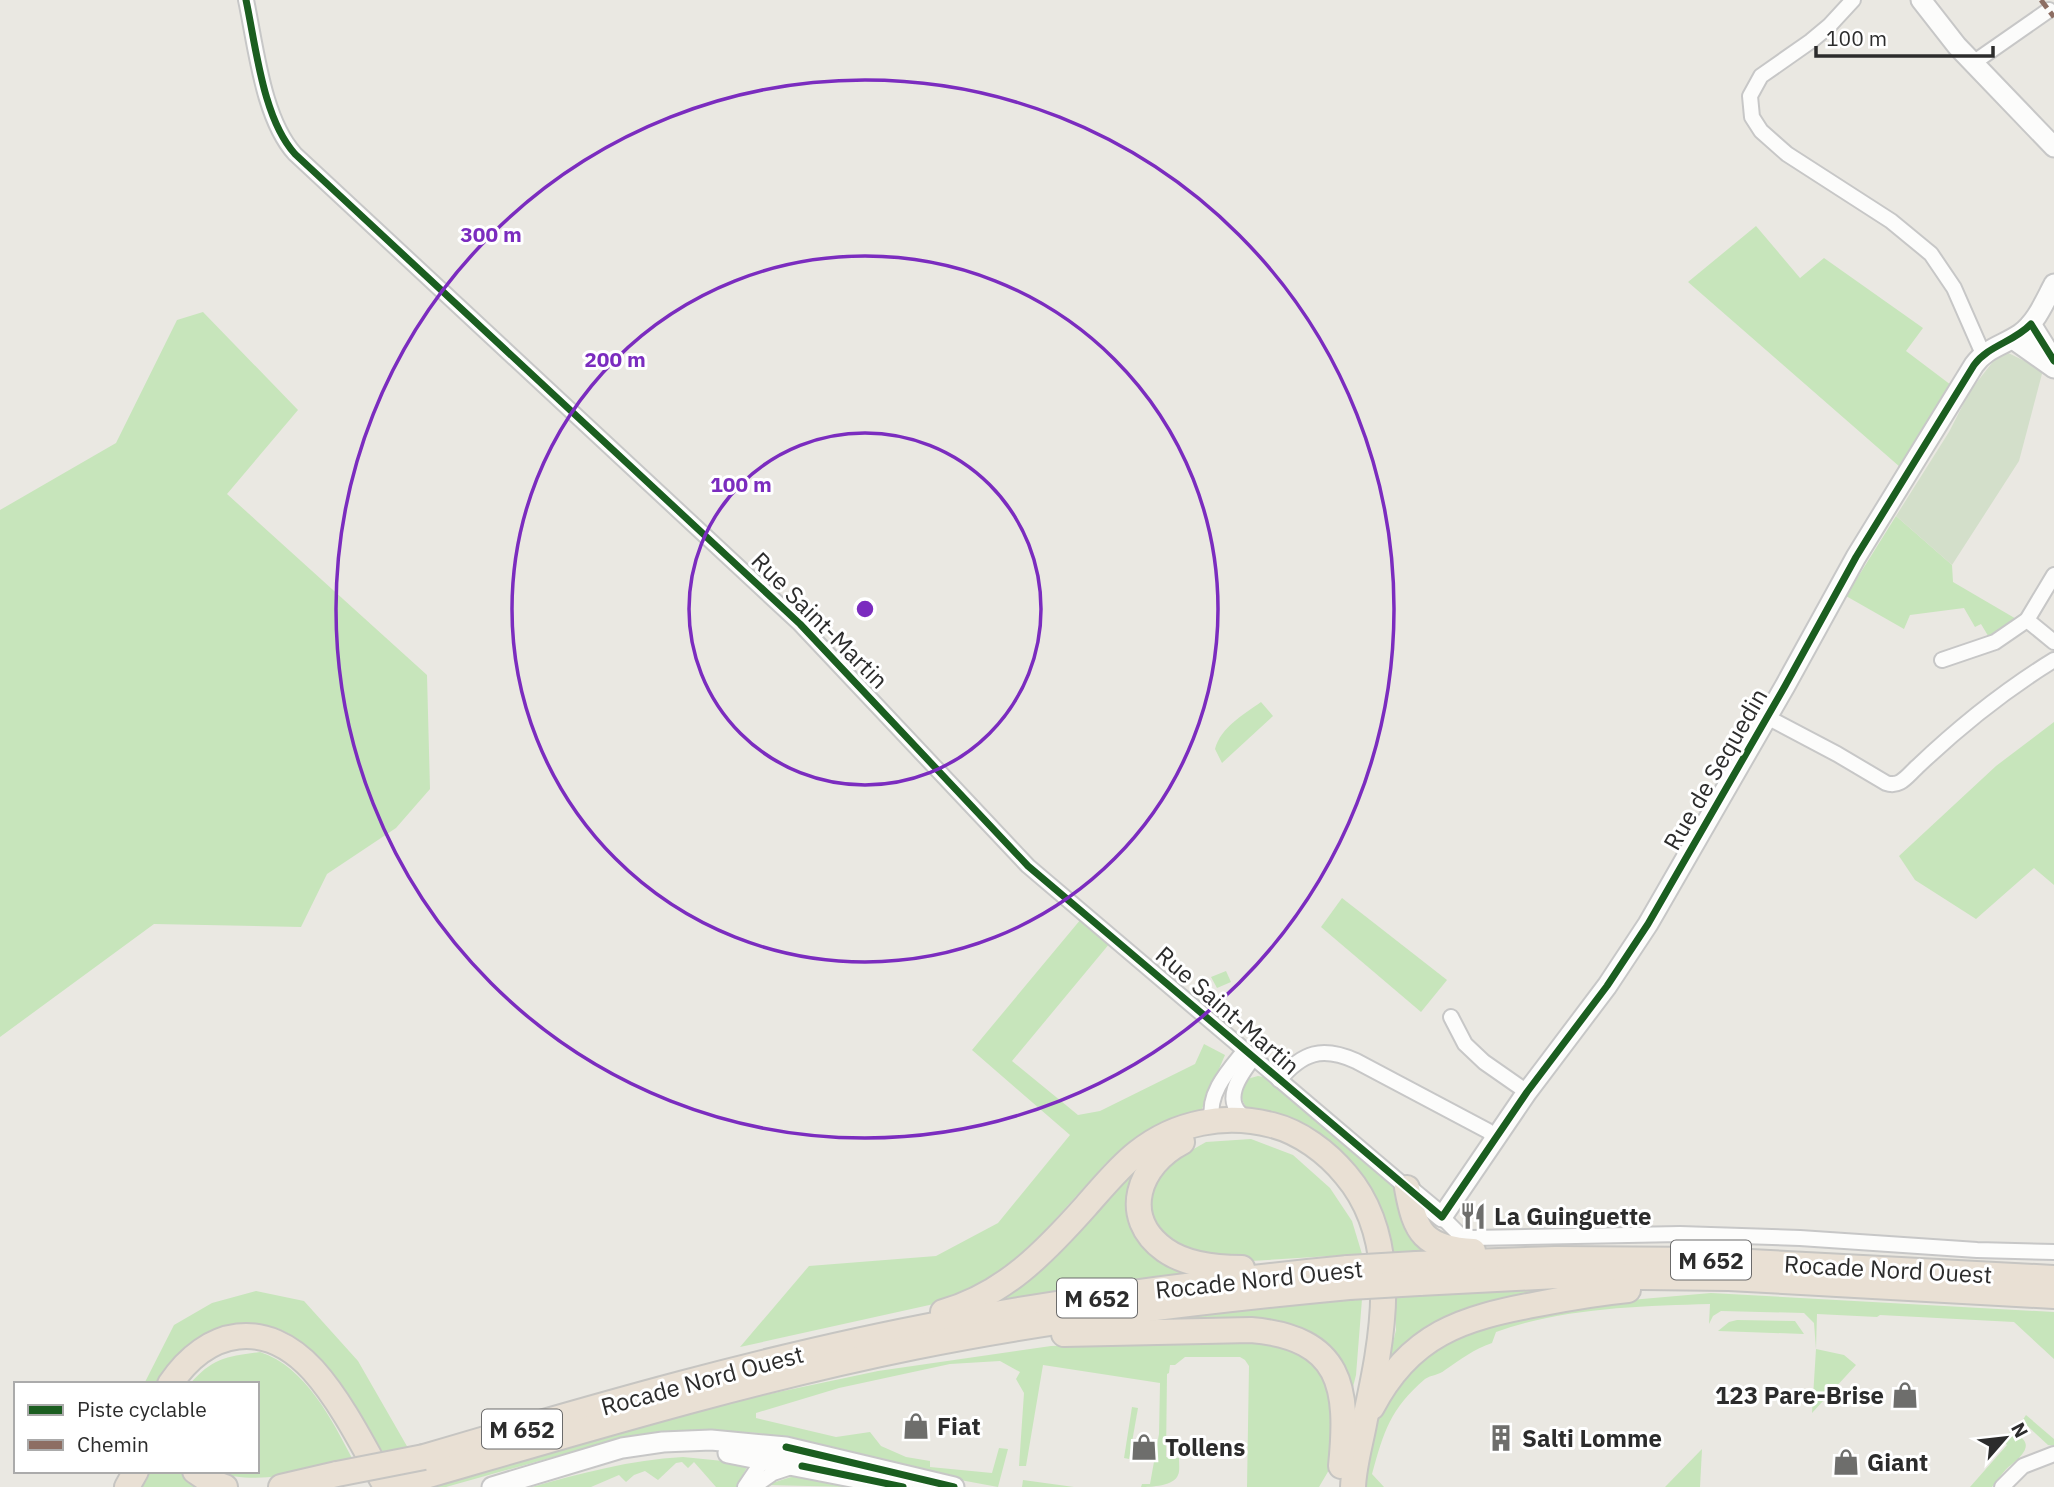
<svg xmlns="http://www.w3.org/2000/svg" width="2054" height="1487" font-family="'IBM Plex Sans',sans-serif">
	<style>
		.green { fill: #c7e5bb }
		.cemetery { fill: #d3dfca }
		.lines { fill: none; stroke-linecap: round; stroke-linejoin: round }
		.street-casing { stroke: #c7c7c7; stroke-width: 18 }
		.secondary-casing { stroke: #c7c7c7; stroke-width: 23 }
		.highway-casing { stroke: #c6c5c2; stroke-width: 28 }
		.street { stroke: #fcfcfb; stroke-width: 14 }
		.secondary { stroke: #fcfcfb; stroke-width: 19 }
		.highway { stroke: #e9e0d4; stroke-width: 24 }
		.highway-bridge-casing { stroke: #c6c5c2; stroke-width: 28; stroke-linecap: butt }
		.highway-bridge { stroke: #e9e0d4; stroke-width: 24 }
		.quiet { stroke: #8d6e63; stroke-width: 5; stroke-dasharray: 10 5; stroke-linecap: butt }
		.cycleway-casing { stroke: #fff; stroke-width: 11 }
		.cycleway { stroke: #1b5e20; stroke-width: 7 }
		.ring { fill: none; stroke: #7b2cbf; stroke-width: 3.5 }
		.labels { text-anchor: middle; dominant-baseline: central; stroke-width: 6; stroke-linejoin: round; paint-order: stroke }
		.shield { fill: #fff; stroke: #6b6b6b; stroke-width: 2 }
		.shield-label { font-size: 23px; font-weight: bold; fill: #2c2c2c }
		.street-label { font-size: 24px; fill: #2c2c2c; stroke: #fff }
		.poi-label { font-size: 24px; font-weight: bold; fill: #2c2c2c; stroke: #fff; text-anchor: start }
		.centre { fill: #7b2cbf; stroke: #fff; stroke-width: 3.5 }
		.ring-label { font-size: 21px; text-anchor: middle; font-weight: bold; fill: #7b2cbf; stroke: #fff; stroke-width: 6; stroke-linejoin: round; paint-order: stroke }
	</style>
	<rect width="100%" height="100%" fill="#eae8e2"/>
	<g class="green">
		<polygon points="1756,226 1800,278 1824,258 1923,328 1906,351 1951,385 1900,467 1688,282"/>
		<polygon points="203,312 298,410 227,494 427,675 430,789 396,828 327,874 301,927 154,924 0,1037 0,510 116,443 177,320"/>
		<polygon points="1896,516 1952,565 1953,582 2018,620 1990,639 1981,624 1975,627 1964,608 1910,615 1904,629 1846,596"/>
		<path d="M1261 702 1273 716 1222 763 1215 749C1221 727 1243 715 1261 702Z"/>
		<polygon points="2054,722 2054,885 2034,868 1976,919 1915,880 1899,856 1996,766"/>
		<polygon points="1342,898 1447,980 1421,1012 1321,927"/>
		<polygon points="1081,919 1110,943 1012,1061 1078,1115 1100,1111 1195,1064 1204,1044 1225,1055 1201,1111 1136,1141 1106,1163 1024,1254 985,1282 943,1302 740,1347 809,1266 936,1256 998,1223 1070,1135 972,1050"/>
		<polygon points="1226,971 1231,982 1217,988 1211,977"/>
		<path d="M1258 1076 1264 1077 1403 1192 1440 1251 1389 1252 1368 1189 1248 1110C1240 1099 1239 1091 1247 1079Z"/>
		<polygon points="1251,1139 1293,1155 1330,1188 1352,1221 1362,1254 1251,1261 1210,1258 1167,1239 1150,1211 1153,1183 1169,1163 1206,1142"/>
		<polygon points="1167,1140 1137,1223 1206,1271 976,1309 1126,1170"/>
		<polygon points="1565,1287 1486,1307 1387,1368 1396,1330 1395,1296"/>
		<path d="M256 1291 304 1301 358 1361 408 1448 383 1452C342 1396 308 1301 220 1328 193 1336 171 1357 160 1384H144L174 1325 212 1303Z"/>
		<path d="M1711 1293 2054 1312V1359L2014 1322 1880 1315 1877 1317 1817 1314 1816 1349 1844 1355 1856 1365 1812 1413 1816 1349 1814 1323 1804 1313 1721 1311 1713 1316 1709 1324 1710 1304C1639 1306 1563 1308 1496 1332L1492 1343C1474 1349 1461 1359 1445 1370 1439 1375 1431 1375 1425 1379 1390 1409 1384 1431 1372 1474L1384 1487H1361L1373 1428 1384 1403 1401 1379 1454 1334 1573 1305Z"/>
		<polygon points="1362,1299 1356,1375 1350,1399 1316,1342 1116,1324 1154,1318"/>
		<polygon points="1737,1320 1795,1321 1804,1334 1718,1331 1729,1322"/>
		<path d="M1236 1342 1272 1344 1312 1359 1331 1386 1333 1451 1329 1470 1319 1487H1247L1249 1366 1245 1360 1240 1357H1185L1175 1365H1170L1169 1373 1167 1374 1166 1457 1179 1458C1179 1463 1180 1471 1178 1475 1174 1486 1151 1487 1141 1487L1142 1484H1150L1159 1434 1160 1383 1043 1365 1026 1466H1019L1024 1393 1016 1379 1020 1372 1000 1361 950 1364 839 1388 756 1413V1418L836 1437 870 1432 881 1446 906 1457 930 1461V1467L992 1473 999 1448 1008 1449 998 1487 928 1474 759 1433 684 1430 607 1442 446 1487H427L745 1399 878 1371 1051 1346Z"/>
		<path d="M260 1352C306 1367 332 1420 353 1460 307 1471 259 1487 213 1471H257V1384H190C212 1358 228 1356 260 1352Z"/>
		<polygon points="1132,1407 1138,1408 1129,1459 1124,1458"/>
		<polygon points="2026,1415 2054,1439 2054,1446 2048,1445 2022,1421"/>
		<path d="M2011 1432C2035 1441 2026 1453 2011 1465 2004 1470 1998 1480 1992 1487H1970L2007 1445 2000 1438Z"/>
		<polygon points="1702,1449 1700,1487 1665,1487"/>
		<path d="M683 1457 743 1463 747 1467 737 1487H716L694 1462 688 1468 682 1462 676 1463 658 1480 645 1471 634 1475 626 1482 619 1475 591 1487H532C582 1473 630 1460 683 1457Z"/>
		<polygon points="142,1471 180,1471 185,1478 200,1487 134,1487"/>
		<polygon points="805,1476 852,1485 851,1487 766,1485 791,1477"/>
		<polygon points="1023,1480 1074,1487 1022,1487"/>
	</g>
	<polygon class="cemetery" points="2002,350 2043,370 2019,461 1952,565 1896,516 1949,432 1970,391"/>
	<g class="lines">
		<defs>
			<g id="street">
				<path d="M246 0C256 47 263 119 295 154L800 624 1028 866 1407 1188"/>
				<polyline points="1853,0 1829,26 1811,41 1761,76 1750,96 1752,117 1761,131 1787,154 1891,221 1931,254 1954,288 1983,354"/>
				<polyline points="1973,63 2049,10"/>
				<polyline points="2027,620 2054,642"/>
				<polyline points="1942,660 1995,642 2027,620 2054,575"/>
				<path d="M1767 717 1837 754 1886 783C1900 788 1907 776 1917 767 1958 728 2005 690 2054 660"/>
				<polyline points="1451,1017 1465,1044 1484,1062 1527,1092"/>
				<path d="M1279 1080C1303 1052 1322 1046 1356 1061L1488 1131 1495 1139"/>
				<path d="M1248 1119C1219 1103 1240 1075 1254 1057"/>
				<path d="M1212 1120C1207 1093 1229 1070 1245 1050"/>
				<polyline points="1442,1217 1459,1234 1471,1238 1680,1234 1800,1238 1977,1250 2054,1252"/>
				<polyline points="745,1487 768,1453"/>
				<polyline points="753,1487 773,1473 791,1467"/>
				<polyline points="2002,1487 2023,1466 2054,1454"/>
			</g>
			<g id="secondary">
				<polyline points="1921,0 1957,46 2054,147"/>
				<polyline points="2031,324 2054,361"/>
				<polyline points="2013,339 2054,368"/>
				<path d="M1407 1188 1442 1217 1527 1092 1607 986 1648 924 1785 686 1856 557 1974 365C1986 348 2004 345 2020 334 2036 323 2045 301 2054 284"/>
				<polyline points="728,1453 903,1487"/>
				<polyline points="492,1487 622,1448 663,1442 711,1440 786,1447 954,1487"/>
			</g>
			<g id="highway">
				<path d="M1182 1142C1139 1164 1119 1217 1165 1250 1186 1265 1216 1268 1242 1268"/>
				<path d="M1407 1188C1415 1233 1424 1248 1473 1251"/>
				<polyline points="1416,1264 1555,1259 1712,1260 2054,1278"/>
				<polyline points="1419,1283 1557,1276 1729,1278 2054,1296"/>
				<path d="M943 1312C1004 1295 1045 1252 1086 1206 1102 1188 1118 1168 1137 1153 1176 1122 1225 1113 1272 1125 1300 1132 1327 1152 1346 1175 1403 1242 1382 1341 1365 1419 1361 1442 1354 1464 1353 1487"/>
				<path d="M1064 1334 1251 1330C1342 1338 1349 1387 1341 1466"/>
				<path d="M170 1384C208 1328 265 1318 313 1370 341 1401 364 1447 384 1483"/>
				<path d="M1372 1407C1410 1334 1462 1318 1538 1304 1568 1298 1598 1293 1628 1290"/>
				<path d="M424 1457C596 1406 769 1356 945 1323 1079 1298 1213 1281 1348 1268"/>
				<polyline points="195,1471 211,1482 225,1487"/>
				<polyline points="127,1487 136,1471"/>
				<polyline points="281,1487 337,1474"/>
				<path d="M387 1487C562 1437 736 1383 914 1347 1058 1318 1203 1301 1349 1287"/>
			</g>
		</defs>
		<use href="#street" class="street-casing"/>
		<use href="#secondary" class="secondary-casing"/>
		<use href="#highway" class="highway-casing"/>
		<use href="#street" class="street"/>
		<use href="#secondary" class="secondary"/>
		<use href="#highway" class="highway"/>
		<defs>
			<g id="highway-bridge">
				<polyline points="1348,1268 1416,1264"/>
				<polyline points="1349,1287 1419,1283"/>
				<polyline points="337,1474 424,1457"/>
			</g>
		</defs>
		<use href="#highway-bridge" class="highway-bridge-casing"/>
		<use href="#highway-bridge" class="highway-bridge"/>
		<polyline class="quiet" points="2041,0 2054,17"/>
		<defs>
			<g id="cycleway">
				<path d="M246 0C256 47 263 119 295 154L800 624 1028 866 1442 1217 1527 1092 1607 986 1648 924 1785 686 1856 557 1974 365C1989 345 2014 342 2031 324L2054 361"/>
				<polyline points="786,1447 954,1487"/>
				<polyline points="802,1466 903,1487"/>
			</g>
		</defs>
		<use href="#cycleway" class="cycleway-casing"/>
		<use href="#cycleway" class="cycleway"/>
	</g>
	<g class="ring">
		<circle cx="865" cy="609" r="176"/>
		<circle cx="865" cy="609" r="353"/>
		<circle cx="865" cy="609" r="529"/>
	</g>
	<defs>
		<symbol id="restaurant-bare" viewBox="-9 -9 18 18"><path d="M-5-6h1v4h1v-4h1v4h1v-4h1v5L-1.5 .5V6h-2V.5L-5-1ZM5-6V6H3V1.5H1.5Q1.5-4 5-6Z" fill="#6e6e6c" stroke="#fff" stroke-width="2.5" paint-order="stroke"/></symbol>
		<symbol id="shop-bare" viewBox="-9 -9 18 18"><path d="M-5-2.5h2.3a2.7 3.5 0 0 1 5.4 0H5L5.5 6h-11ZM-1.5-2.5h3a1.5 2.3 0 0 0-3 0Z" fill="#6e6e6c" stroke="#fff" stroke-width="2.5" paint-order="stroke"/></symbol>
		<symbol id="building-bare" viewBox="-9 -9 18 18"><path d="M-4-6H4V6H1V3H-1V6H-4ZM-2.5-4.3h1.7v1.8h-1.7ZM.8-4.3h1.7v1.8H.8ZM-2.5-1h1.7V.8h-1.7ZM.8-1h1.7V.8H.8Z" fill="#6e6e6c" stroke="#fff" stroke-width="2.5" paint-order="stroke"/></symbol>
	</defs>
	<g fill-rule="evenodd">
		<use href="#restaurant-bare" x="1454" y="1197" width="38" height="38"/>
		<use href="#shop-bare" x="1886" y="1376" width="38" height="38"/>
		<use href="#shop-bare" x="897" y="1407" width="38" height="38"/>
		<use href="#building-bare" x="1482" y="1419" width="38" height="38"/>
		<use href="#shop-bare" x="1125" y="1428" width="38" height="38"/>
		<use href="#shop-bare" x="1827" y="1443" width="38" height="38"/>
	</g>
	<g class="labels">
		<g class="shield">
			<rect x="1671" y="1240.5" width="80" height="39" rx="5"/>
			<rect x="1057" y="1278.5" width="80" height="39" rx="5"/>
			<rect x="482" y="1409.5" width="80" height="39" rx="5"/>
		</g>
		<g class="shield-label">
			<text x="1711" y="1260">M 652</text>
			<text x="1097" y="1298">M 652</text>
			<text x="522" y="1429">M 652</text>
		</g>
		<g class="street-label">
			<text transform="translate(820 620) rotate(45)">Rue Saint-Martin</text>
			<text transform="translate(1715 769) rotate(-60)">Rue de Sequedin</text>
			<text transform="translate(1228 1010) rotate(41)">Rue Saint-Martin</text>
			<text transform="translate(1888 1269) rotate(3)">Rocade Nord Ouest</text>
			<text transform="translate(1259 1279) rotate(-6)">Rocade Nord Ouest</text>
			<text transform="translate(702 1380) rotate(-15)">Rocade Nord Ouest</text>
		</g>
		<g class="poi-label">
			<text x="1494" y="1216">La Guinguette</text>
			<text x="1884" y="1395" text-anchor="end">123 Pare-Brise</text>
			<text x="937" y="1426">Fiat</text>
			<text x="1522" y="1438">Salti Lomme</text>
			<text x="1165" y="1447">Tollens</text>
			<text x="1867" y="1462">Giant</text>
		</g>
	</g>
	<circle cx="865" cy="609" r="10" class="centre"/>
	<g class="ring-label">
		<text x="491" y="242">300 m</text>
		<text x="615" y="367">200 m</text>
		<text x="741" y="492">100 m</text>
	</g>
	<rect x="14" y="1382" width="245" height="91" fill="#ffffff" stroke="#ababab" stroke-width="2"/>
	<rect x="28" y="1405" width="35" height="10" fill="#1b5e20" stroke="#ababab" stroke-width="2"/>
	<text x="77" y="1417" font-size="21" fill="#2c2c2c">Piste cyclable</text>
	<rect x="28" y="1440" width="35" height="10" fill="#8d6e63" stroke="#ababab" stroke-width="2"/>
	<text x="77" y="1452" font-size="21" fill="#2c2c2c">Chemin</text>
	<g transform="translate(2005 1438) rotate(62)" stroke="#ffffff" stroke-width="5" paint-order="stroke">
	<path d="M0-5L12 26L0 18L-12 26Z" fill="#2c2c2c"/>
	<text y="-10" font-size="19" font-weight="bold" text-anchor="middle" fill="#2c2c2c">N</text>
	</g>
	<path d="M1816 46v10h177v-10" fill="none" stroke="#2c2c2c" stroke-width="3.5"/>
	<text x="1826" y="46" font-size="21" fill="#2c2c2c" stroke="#ffffff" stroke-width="5" paint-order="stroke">100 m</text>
</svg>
